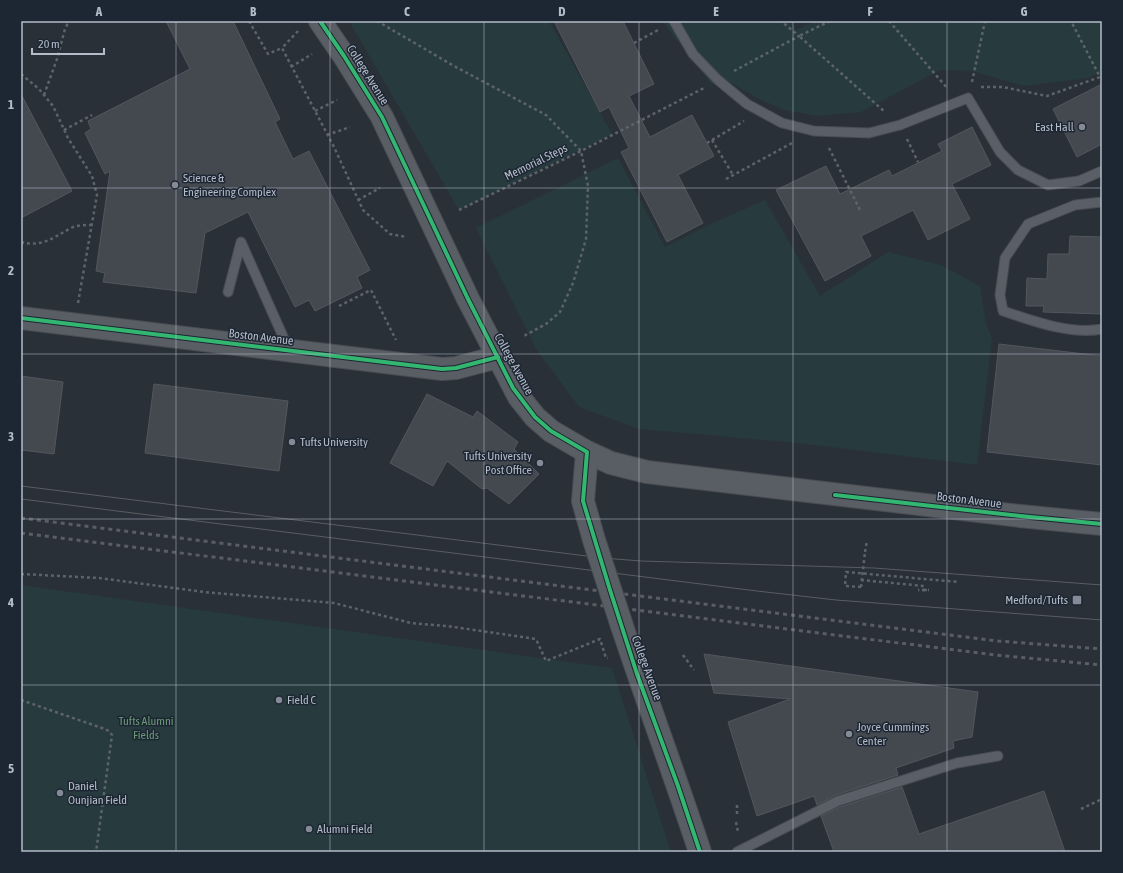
<svg xmlns="http://www.w3.org/2000/svg" width="1123" height="873" font-family="'Asap Condensed',sans-serif">
	<style>
		.green { fill: #273a3e }
		.building { fill: #444950; stroke: #52575f }
		.lines { fill: none; stroke-linecap: round; stroke-linejoin: round }
		.lane-casing { stroke: #484c53; stroke-width: 11 }
		.secondary-casing { stroke: #484c53; stroke-width: 24 }
		.path { stroke: #5d636a; stroke-width: 2.5; stroke-dasharray: 3 3; stroke-linecap: butt }
		.lane { stroke: #5a5e66; stroke-width: 9 }
		.secondary { stroke: #595d64; stroke-width: 22 }
		.tram { stroke: #595d64; stroke-width: 1 }
		.rail { stroke: #595d64; stroke-width: 3; stroke-dasharray: 4 4; stroke-linecap: butt }
		.secondary-bridge-casing { stroke: #484c53; stroke-width: 24; stroke-linecap: butt }
		.path-bridge { stroke: #5d636a; stroke-width: 2.5; stroke-dasharray: 3 3; stroke-linecap: butt }
		.secondary-bridge { stroke: #595d64; stroke-width: 22 }
		.cycleway-casing { stroke: #1d2633; stroke-width: 6 }
		.cycleway { stroke: #33b770; stroke-width: 4 }
		.grid { fill: none; stroke: #b4bcc9; stroke-width: 1; stroke-opacity: 0.55 }
		.poi-dot { fill: #848b96; stroke: #1d2633; stroke-width: 1.5 }
		.labels { text-anchor: middle; dominant-baseline: central; stroke-width: 3; stroke-linejoin: round; paint-order: stroke }
		.street-label { font-size: 12px; fill: #b4bcc9; stroke: #1d2633 }
		.poi-label { font-size: 12px; fill: #b4bcc9; stroke: #1d2633; text-anchor: start }
		.park-label { font-size: 12px; fill: #6b9a76; stroke: #1d2633 }
		.neatline { fill: none; stroke: #b4bcc9; stroke-width: 1.5 }
		.grid-label { font-size: 13px; text-anchor: middle; font-weight: bold; fill: #b4bcc9 }
	</style>
	<rect width="100%" height="100%" fill="#2a3038"/>
	<g class="green">
		<polygon points="349,21 549,21 612,134 459,210"/>
		<polygon points="662,21 792,21 796,30 815,21 1102,21 1102,71 1089,78 1024,86 972,71 940,70 861,112 818,116 784,110 757,98 725,79 711,84"/>
		<polygon points="618,158 665,247 713,223 765,200 820,296 888,252 941,265 980,286 986,324 992,338 977,465 798,443 639,429 579,407 536,349 476,228"/>
		<polygon points="21,585 612,668 671,852 21,852"/>
	</g>
	<g class="building">
		<polygon points="166,21 233,21 280,119 275,122 293,159 309,151 370,270 357,277 362,288 315,311 309,300 295,307 248,212 205,233 196,293 103,282 105,273 96,271 110,171 105,174 85,133 91,129 88,121 190,69"/>
		<polygon points="554,21 623,21 654,84 629,96 650,137 692,115 714,156 678,175 703,223 667,242 621,152 629,148 609,107 600,112"/>
		<polygon points="1102,84 1102,144 1077,157 1053,109"/>
		<polygon points="21,94 72,191 21,218"/>
		<polygon points="972,127 991,165 952,184 970,219 928,240 913,210 861,236 871,256 825,281 776,190 826,166 840,194 889,170 892,176 942,151 938,144"/>
		<polygon points="1070,236 1102,237 1102,314 1043,312 1044,306 1026,306 1027,278 1047,279 1048,254 1069,254"/>
		<polygon points="999,344 1102,356 1102,465 987,452"/>
		<polygon points="21,376 63,382 54,454 21,450"/>
		<polygon points="154,384 288,401 279,471 145,453"/>
		<polygon points="427,394 473,417 477,411 518,442 514,449 539,474 509,504 487,488 482,489 447,461 433,486 390,463"/>
		<polygon points="704,654 978,692 972,737 953,741 954,748 896,768 898,775 836,795 817,805 814,796 757,816 728,722 790,699 714,693"/>
		<polygon points="902,787 919,834 1044,791 1065,852 834,852 821,816 840,807"/>
	</g>
	<g class="lines">
		<defs>
			<g id="lane">
				<polyline points="674,21 693,54 718,80 747,104 782,123 814,131 869,133 900,125 968,98 1000,152 1018,170 1048,185 1079,181 1102,171"/>
				<path d="M1102 202 1075 205 1028 224 1005 258 1000 295 1003 311C1033 321 1070 335 1102 329"/>
				<polyline points="228,292 241,242 289,350"/>
				<polyline points="737,852 838,801 957,763 998,756"/>
			</g>
			<g id="secondary">
				<polyline points="320,21 344,56 382,117 468,299 519,397 535,417 551,431 587,452 611,463 647,472 1020,516 1102,524"/>
				<polyline points="21,318 442,369 456,368 498,357"/>
				<polyline points="587,452 583,501 594,540"/>
				<path d="M622 626C647 701 675 776 700 852"/>
			</g>
		</defs>
		<use href="#lane" class="lane-casing"/>
		<use href="#secondary" class="secondary-casing"/>
		<g class="path">
			<polyline points="249,21 268,54 282,48"/>
			<polyline points="377,21 454,66 546,115 581,151 588,186 586,239 573,283 560,312 546,324 522,337"/>
			<polyline points="830,21 799,36 885,112"/>
			<polyline points="889,21 948,89"/>
			<polyline points="298,31 282,48 334,147 363,210 390,234 406,237"/>
			<polyline points="634,43 660,29"/>
			<polyline points="291,67 312,54"/>
			<polyline points="734,71 799,36 781,21"/>
			<polyline points="21,74 39,89 53,106 68,138 92,176 97,195 78,303"/>
			<polyline points="972,82 985,21"/>
			<polyline points="981,87 1003,87 1047,96 1100,77 1071,21"/>
			<polyline points="44,95 57,59 65,29 69,21"/>
			<polyline points="315,111 337,100"/>
			<polyline points="64,130 92,115"/>
			<polyline points="327,135 350,127"/>
			<polyline points="907,139 918,162"/>
			<polyline points="712,140 733,175"/>
			<polyline points="707,143 744,121"/>
			<polyline points="829,148 861,212"/>
			<polyline points="726,179 792,143"/>
			<polyline points="358,200 380,188"/>
			<polyline points="459,210 581,151 704,88"/>
			<path d="M21 242C43 248 55 236 73 227 79 225 86 225 92 225"/>
			<polyline points="339,306 371,290 396,340"/>
			<polyline points="865,552 867,541"/>
			<polyline points="21,574 99,578 204,592 334,603 411,623 447,626 536,639 546,661 600,639 606,658 608,658"/>
			<polyline points="861,580 924,586 924,590 918,590"/>
			<polyline points="861,587 845,586 846,572 958,582"/>
			<polyline points="922,590 929,590"/>
			<polyline points="683,655 694,670"/>
			<polyline points="21,700 102,728 109,731 112,735 96,852"/>
			<polyline points="737,805 737,815"/>
			<polyline points="1081,809 1102,799"/>
			<polyline points="736,822 738,832"/>
		</g>
		<use href="#lane" class="lane"/>
		<use href="#secondary" class="secondary"/>
		<g class="tram">
			<polyline points="21,486 603,558 641,561 874,568 1102,585"/>
			<polyline points="21,499 757,591 836,600 1102,620"/>
		</g>
		<g class="rail">
			<polyline points="21,518 998,641 1102,649"/>
			<polyline points="21,533 995,655 1102,665"/>
		</g>
		<defs>
			<polyline id="secondary-bridge" points="594,540 622,626"/>
		</defs>
		<use href="#secondary-bridge" class="secondary-bridge-casing"/>
		<g class="path-bridge">
			<polyline points="861,587 865,552"/>
			<polyline points="924,590 929,590"/>
		</g>
		<use href="#secondary-bridge" class="secondary-bridge"/>
		<defs>
			<g id="cycleway">
				<polyline points="320,21 344,56 382,117 468,299 513,388 535,417 551,431 587,452 583,501 610,590 637,674 678,786 700,852"/>
				<polyline points="21,318 442,369 456,368 498,357"/>
				<polyline points="835,495 1020,516 1102,524"/>
			</g>
		</defs>
		<use href="#cycleway" class="cycleway-casing"/>
		<use href="#cycleway" class="cycleway"/>
	</g>
	<path class="grid" d="M176 21V852M330 21V852M484 21V852M639 21V852M793 21V852M947 21V852M21 188H1102M21 354H1102M21 519H1102M21 685H1102"/>
	<g class="poi-dot">
		<circle cx="1082" cy="127" r="4"/>
		<circle cx="175" cy="185" r="4"/>
		<circle cx="292" cy="442" r="4"/>
		<circle cx="540" cy="463" r="4"/>
		<rect x="1072" y="595" width="10" height="10" rx="2"/>
		<circle cx="279" cy="700" r="4"/>
		<circle cx="849" cy="734" r="4"/>
		<circle cx="60" cy="793" r="4"/>
		<circle cx="309" cy="829" r="4"/>
	</g>
	<g class="labels">
		<g class="street-label">
			<text transform="translate(368 75) rotate(58)">College Avenue</text>
			<text transform="translate(536 162) rotate(-26)">Memorial Steps</text>
			<text transform="translate(261 337) rotate(7)">Boston Avenue</text>
			<text transform="translate(514 364) rotate(61)">College Avenue</text>
			<text transform="translate(969 500) rotate(7)">Boston Avenue</text>
			<text transform="translate(647 668) rotate(70)">College Avenue</text>
		</g>
		<g class="poi-label">
			<text x="1074" y="127" text-anchor="end">East Hall</text>
			<text x="183" y="178">Science &amp;<tspan x="183" dy="14">Engineering Complex</tspan></text>
			<text x="300" y="442">Tufts University</text>
			<text x="532" y="456" text-anchor="end">Tufts University<tspan x="532" dy="14">Post Office</tspan></text>
			<text x="1068" y="600" text-anchor="end">Medford/Tufts</text>
			<text x="287" y="700">Field C</text>
			<text x="857" y="727">Joyce Cummings<tspan x="857" dy="14">Center</tspan></text>
			<text x="68" y="786">Daniel<tspan x="68" dy="14">Ounjian Field</tspan></text>
			<text x="317" y="829">Alumni Field</text>
		</g>
		<g class="park-label">
			<text x="146" y="721">Tufts Alumni<tspan x="146" dy="14">Fields</tspan></text>
		</g>
	</g>
	<rect width="1123" height="873" fill="none" stroke="#1d2633" stroke-width="44"/>
	<path d="M32 48v6h72v-6" fill="none" stroke="#b4bcc9" stroke-width="2"/>
	<text x="38" y="48" font-size="12" fill="#b4bcc9" stroke="#1d2633" stroke-width="3" paint-order="stroke">20 m</text>
	<rect x="22" y="22" width="1079" height="829" class="neatline"/>
	<g class="grid-label">
		<text x="99" y="16">A</text>
		<text x="253" y="16">B</text>
		<text x="407" y="16">C</text>
		<text x="562" y="16">D</text>
		<text x="716" y="16">E</text>
		<text x="870" y="16">F</text>
		<text x="1024" y="16">G</text>
		<text x="11" y="109">1</text>
		<text x="11" y="275">2</text>
		<text x="11" y="441">3</text>
		<text x="11" y="607">4</text>
		<text x="11" y="773">5</text>
	</g>
</svg>
